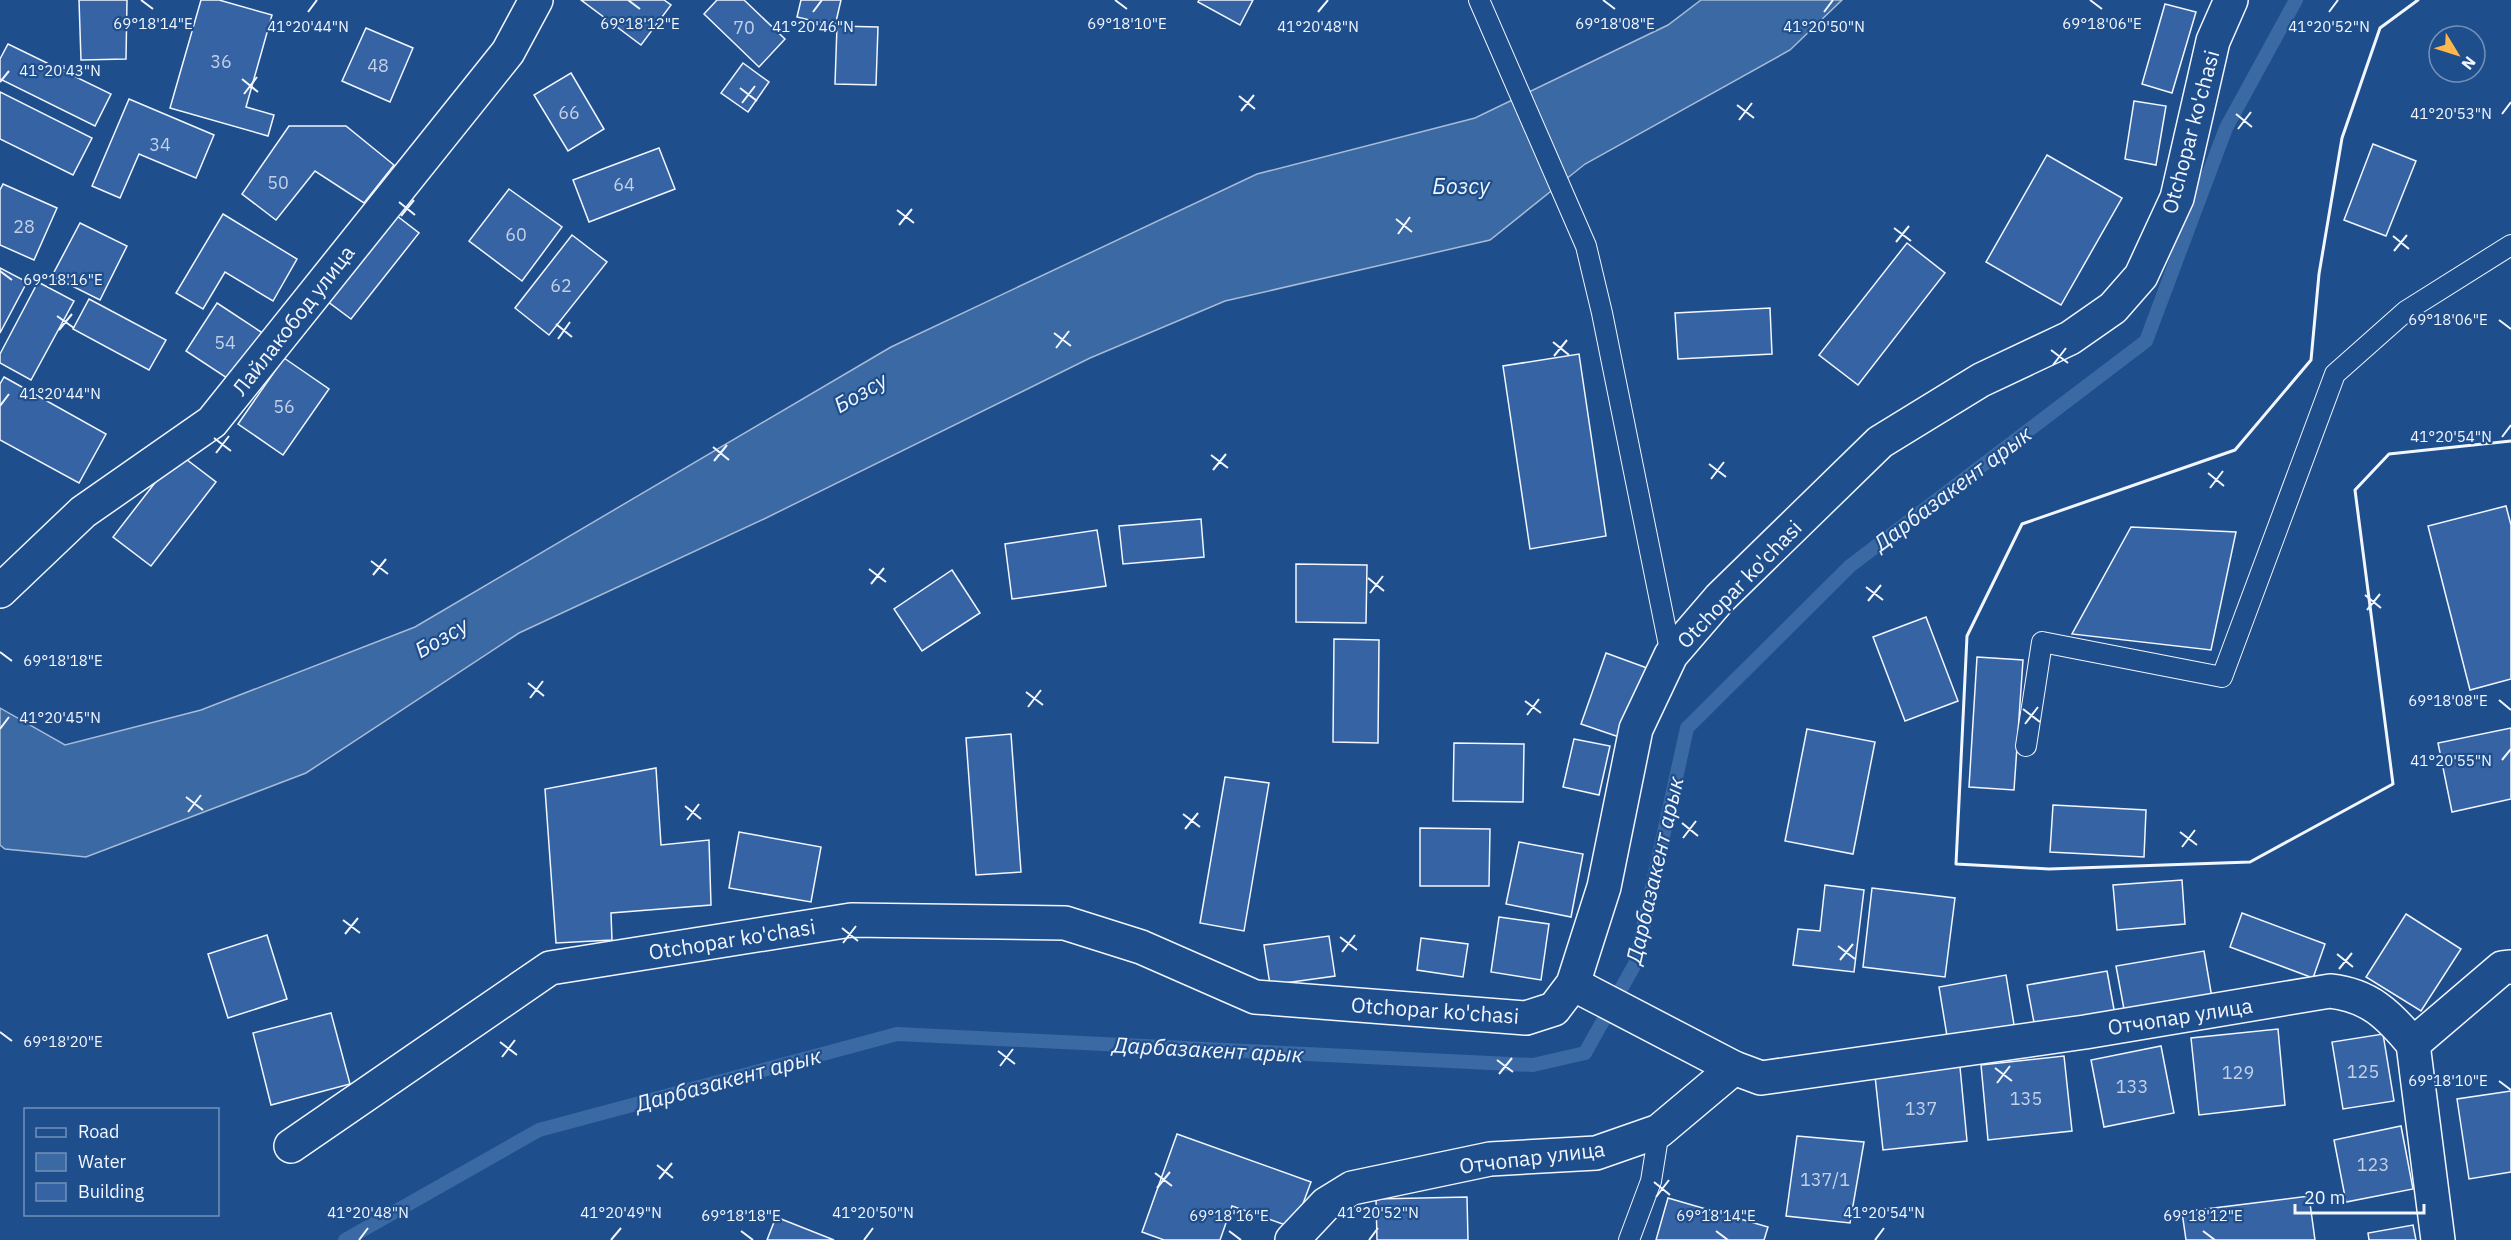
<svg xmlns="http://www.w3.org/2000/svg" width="2511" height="1240" font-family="'IBM Plex Sans',sans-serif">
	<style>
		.water { fill: #3b69a3; stroke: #a8bbd7; stroke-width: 1.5 }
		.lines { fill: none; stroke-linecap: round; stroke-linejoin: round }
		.stream { stroke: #3b69a3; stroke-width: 14 }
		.building { fill: #3563a3; stroke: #f2f6ff; stroke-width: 1.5 }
		.lane-casing { stroke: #f2f6ff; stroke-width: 22 }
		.street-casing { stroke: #f2f6ff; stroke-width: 36 }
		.lane { stroke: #1f4e8c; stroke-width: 20 }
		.street { stroke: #1f4e8c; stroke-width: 33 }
		.wall { stroke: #f2f6ff; stroke-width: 3 }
		.ticks { fill: none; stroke: #f2f6ff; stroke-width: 2 }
		.labels { text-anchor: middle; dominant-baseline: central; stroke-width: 4.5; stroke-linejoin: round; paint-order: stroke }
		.number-label { font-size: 18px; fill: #c3d1e8 }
		.street-label { font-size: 21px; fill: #f2f6ff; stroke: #1f4e8c }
		.water-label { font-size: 22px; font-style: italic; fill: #f2f6ff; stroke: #1f4e8c }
		.ticks-label { font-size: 15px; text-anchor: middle; fill: #f2f6ff; stroke: #1f4e8c; stroke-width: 4.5; stroke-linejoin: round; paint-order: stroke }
	</style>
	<rect width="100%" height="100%" fill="#1f4e8c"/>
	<polygon class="water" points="1701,0 1842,0 1790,50 1585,164 1490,240 1225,301 1090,358 764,519 519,633 306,773 86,857 5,849 0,845 0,708 65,745 201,710 415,627 891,347 1257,174 1475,118 1668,25"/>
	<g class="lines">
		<polyline class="stream" points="345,1240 539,1130 897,1034 1533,1065 1585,1053 1635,964 1687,728 1850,566 2146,341 2226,128 2296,0"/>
	</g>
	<g class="building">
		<polygon points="79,0 127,0 126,59 81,60"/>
		<polygon points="201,0 219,0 272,15 246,107 274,115 268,136 170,108"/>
		<polygon points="581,0 664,0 671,5 641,45"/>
		<polygon points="717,0 744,0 785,39 759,67 704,14"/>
		<polygon points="801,0 841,0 835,26 797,17"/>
		<polygon points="1199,0 1253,0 1240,25 1198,2"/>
		<polygon points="2165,4 2196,12 2172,93 2142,84"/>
		<polygon points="837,26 878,27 876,85 835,84"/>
		<polygon points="366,28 413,48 390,102 342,81"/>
		<polygon points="8,44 111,94 95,126 0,79 0,59"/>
		<polygon points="743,63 769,82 748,112 721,93"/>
		<polygon points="571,73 604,129 568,151 534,95"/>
		<polygon points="0,92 92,138 73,175 0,139"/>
		<polygon points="129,99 214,135 196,178 139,154 120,198 92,186"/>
		<polygon points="2134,101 2166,106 2156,165 2125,159"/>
		<polygon points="289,126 346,126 394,165 364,203 315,171 276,220 242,194"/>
		<polygon points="2373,144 2416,161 2386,236 2344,220"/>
		<polygon points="659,148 675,189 589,222 573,180"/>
		<polygon points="2047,155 2122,198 2061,305 1986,262"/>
		<polygon points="3,184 57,208 34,260 0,245 0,190"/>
		<polygon points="509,189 562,227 522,281 469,241"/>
		<polygon points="392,212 419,233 351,319 323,298"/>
		<polygon points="223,214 297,259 273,301 225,272 203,309 176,293"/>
		<polygon points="80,223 127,246 100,300 52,276"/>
		<polygon points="572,235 607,262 549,335 515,308"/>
		<polygon points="1907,243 1945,273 1858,385 1819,355"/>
		<polygon points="0,268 27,282 0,333"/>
		<polygon points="38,282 74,301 31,380 0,363 0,354"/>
		<polygon points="89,299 166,340 149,370 73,329"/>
		<polygon points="217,303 264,334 233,382 186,351"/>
		<polygon points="1770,308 1772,354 1678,359 1675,313"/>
		<polygon points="1579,354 1606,536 1530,549 1503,366"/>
		<polygon points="284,358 329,389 283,455 238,424"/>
		<polygon points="4,377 106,434 79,483 0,440 0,384"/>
		<polygon points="178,453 216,482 151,566 113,537"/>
		<polygon points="2506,506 2511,525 2511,679 2470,690 2428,526"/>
		<polygon points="1201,519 1204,557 1123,564 1119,526"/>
		<polygon points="2131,527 2236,532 2211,650 2072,634"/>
		<polygon points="1097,530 1106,586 1012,599 1005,544"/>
		<polygon points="1296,564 1367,565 1366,623 1296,622"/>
		<polygon points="952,570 980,613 922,651 894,609"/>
		<polygon points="1926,617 1958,701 1905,721 1873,637"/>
		<polygon points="1334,639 1379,640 1378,743 1333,742"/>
		<polygon points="1606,653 1647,668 1622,738 1581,724"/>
		<polygon points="1977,657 2023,660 2014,790 1969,787"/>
		<polygon points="2511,728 2511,799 2452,812 2438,743"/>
		<polygon points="1807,729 1875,742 1853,854 1785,841"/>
		<polygon points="1011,734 1021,872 976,875 966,738"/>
		<polygon points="1574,739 1610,746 1599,795 1563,787"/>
		<polygon points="1454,743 1524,744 1523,802 1453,801"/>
		<polygon points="656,768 661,845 709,840 711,905 611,913 612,940 556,943 545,789"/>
		<polygon points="1225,777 1269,783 1244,931 1200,923"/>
		<polygon points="2053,805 2146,810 2144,857 2050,852"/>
		<polygon points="1420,828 1490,829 1489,886 1420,886"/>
		<polygon points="739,832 821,847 811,902 729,888"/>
		<polygon points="1519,842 1583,854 1571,917 1506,904"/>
		<polygon points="2182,880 2185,924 2117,930 2113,885"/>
		<polygon points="1825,885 1864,890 1854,972 1793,965 1798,929 1820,931"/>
		<polygon points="1872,888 1955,898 1945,977 1863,967"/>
		<polygon points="2242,913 2325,944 2313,978 2230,947"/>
		<polygon points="2406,914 2461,949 2421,1011 2366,977"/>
		<polygon points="1499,917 1549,924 1541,980 1491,972"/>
		<polygon points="267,935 287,999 228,1018 208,954"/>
		<polygon points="1329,936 1335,976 1270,985 1264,945"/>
		<polygon points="1421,938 1468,944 1463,977 1417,970"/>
		<polygon points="2204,951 2213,1004 2126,1020 2116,966"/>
		<polygon points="2107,971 2115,1015 2035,1028 2027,985"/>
		<polygon points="2006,975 2015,1031 1948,1042 1939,987"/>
		<polygon points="331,1013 350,1084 271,1105 253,1033"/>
		<polygon points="2278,1029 2285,1105 2199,1115 2191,1038"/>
		<polygon points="2383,1034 2394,1101 2343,1109 2332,1042"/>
		<polygon points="2161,1046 2174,1113 2104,1127 2091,1060"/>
		<polygon points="2064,1056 2072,1131 1988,1140 1981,1065"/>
		<polygon points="1960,1067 1967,1141 1883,1150 1875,1076"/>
		<polygon points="2511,1091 2511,1172 2469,1179 2457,1099"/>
		<polygon points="2401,1126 2413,1189 2346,1202 2334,1140"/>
		<polygon points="1177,1134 1311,1182 1294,1228 1232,1206 1220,1240 1164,1240 1142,1232"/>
		<polygon points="1797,1136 1864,1142 1850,1223 1786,1216"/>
		<polygon points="2309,1196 2315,1240 2186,1240 2182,1212"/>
		<polygon points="1467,1197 1468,1240 1377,1240 1376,1199"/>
		<polygon points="1668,1198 1768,1227 1764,1240 1656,1240"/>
		<polygon points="776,1217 834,1240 767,1240"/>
		<polygon points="2413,1225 2416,1240 2369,1240 2368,1233"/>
	</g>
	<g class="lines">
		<defs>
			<g id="lane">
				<polyline points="1479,0 1586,246 1602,313 1671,655"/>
				<polyline points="2026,746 2042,642 2222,677 2335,374 2406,311 2511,245"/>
				<polyline points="1629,1240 1651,1181 1659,1131"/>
			</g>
			<g id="street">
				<polyline points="0,591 83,512 212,422 508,52 536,0"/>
				<path d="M1573 984 1734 1068 1761 1078 2085 1032 2330 991C2369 995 2389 1015 2413 1044L2438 1240"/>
				<polyline points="2413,1044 2502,968 2511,967"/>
				<polyline points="291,1146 550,968 851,920 1065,923 1141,947 1255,997 1526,1018 1554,1009 1573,984 1604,887 1636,729 1671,655 1720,598 1880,442 1981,380 2070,338 2113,308 2141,276 2177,198 2213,41 2231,0"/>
				<polyline points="1292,1240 1326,1204 1352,1188 1490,1159 1596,1153 1659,1131 1734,1068"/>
			</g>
		</defs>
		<use href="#lane" class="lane-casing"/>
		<use href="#street" class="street-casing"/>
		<use href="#lane" class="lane"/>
		<use href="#street" class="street"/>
		<polyline class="wall" points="2418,0 2380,28 2342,138 2319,274 2311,360 2235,450 2022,524 1967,636 1956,864 2049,869 2250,862 2393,784 2355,490 2389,454 2511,441"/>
	</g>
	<path class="ticks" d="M141 0 153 9M628 0 640 9M1115 0 1127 9M1603 0 1615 9M2090 0 2102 9M308 12 317 0M813 12 822 0M1318 12 1328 0M1824 12 1833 0M2329 12 2338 0M242 79 258 92M0 82 9 71M740 88 757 101M244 94 257 77M1239 96 1255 109M742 103 755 86M1737 105 1754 118M1241 111 1254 95M2236 114 2252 127M2502 114 2511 102M1739 120 1752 103M2238 129 2251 112M399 202 415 215M897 210 914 223M401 216 414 200M1396 219 1412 232M899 225 912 209M1894 228 1911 241M1398 234 1410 217M2393 236 2409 249M1896 242 1909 226M2394 251 2407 235M0 271 12 280M57 316 74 328M2499 320 2511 329M556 324 572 337M59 330 72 314M1054 333 1071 346M558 339 570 322M1553 342 1569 355M1056 348 1069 331M2051 350 2068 363M1554 356 1567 340M2053 365 2066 348M0 406 9 394M2502 437 2511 425M214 438 231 451M713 447 729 460M216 453 229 436M1211 455 1228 468M714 461 727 445M1709 464 1726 477M1213 470 1226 454M2208 473 2224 486M1711 479 1724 462M2210 488 2223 471M371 561 388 574M869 569 886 582M373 575 386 559M1368 578 1384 591M871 584 884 568M1866 587 1883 600M1370 593 1383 576M2365 595 2381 608M1868 601 1881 585M2367 610 2380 594M0 652 12 661M528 683 544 696M1026 692 1043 705M530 698 543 681M2499 700 2511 710M1525 701 1541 713M1028 707 1041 690M2023 709 2040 722M1527 715 1539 699M2025 724 2038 707M0 729 9 717M2502 760 2511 749M186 797 203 810M685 806 701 819M188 812 201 795M1183 814 1200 827M687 820 699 804M1682 823 1698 836M1185 829 1198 813M2180 832 2197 845M1683 838 1696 821M2182 847 2195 830M343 920 360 933M842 928 858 941M345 934 358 918M1340 937 1357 950M843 943 856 926M1838 946 1855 959M1342 952 1355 935M2337 954 2353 967M1840 960 1853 944M2339 969 2352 953M0 1032 12 1041M500 1042 517 1055M998 1051 1015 1064M502 1057 515 1040M1497 1060 1513 1072M1000 1066 1013 1049M1995 1068 2012 1081M1499 1074 1512 1058M2499 1081 2511 1090M1997 1083 2010 1066M657 1165 673 1178M1155 1173 1172 1186M659 1179 672 1163M1654 1182 1670 1195M1157 1188 1170 1172M1656 1197 1669 1180M741 1231 753 1240M1229 1231 1241 1240M1716 1231 1728 1240M2203 1231 2215 1240M359 1240 368 1228M611 1240 621 1228M864 1240 873 1228M1369 1240 1378 1228M1875 1240 1884 1228"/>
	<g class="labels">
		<g class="number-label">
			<text x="744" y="27">70</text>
			<text x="221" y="61">36</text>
			<text x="378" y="65">48</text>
			<text x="569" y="112">66</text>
			<text x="160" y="144">34</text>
			<text x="278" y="182">50</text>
			<text x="624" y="184">64</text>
			<text x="24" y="226">28</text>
			<text x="516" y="234">60</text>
			<text x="561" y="285">62</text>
			<text x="225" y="342">54</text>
			<text x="284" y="406">56</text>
			<text x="2363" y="1071">125</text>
			<text x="2238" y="1072">129</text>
			<text x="2132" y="1086">133</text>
			<text x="2026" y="1098">135</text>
			<text x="1921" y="1108">137</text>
			<text x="2373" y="1164">123</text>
			<text x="1825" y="1179">137/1</text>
		</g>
		<g class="street-label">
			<text transform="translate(2190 132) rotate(-75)">Otchopar ko'chasi</text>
			<text transform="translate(293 320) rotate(-52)">Лайлакобод улица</text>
			<text transform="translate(1739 584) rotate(-46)">Otchopar ko'chasi</text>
			<text transform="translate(732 939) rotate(-9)">Otchopar ko'chasi</text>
			<text transform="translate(1435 1010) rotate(4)">Otchopar ko'chasi</text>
			<text transform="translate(2180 1016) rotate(-9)">Отчопар улица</text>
			<text transform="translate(1532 1157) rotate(-7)">Отчопар улица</text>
		</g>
		<g class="water-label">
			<text x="1461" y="185">Бозсу</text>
			<text transform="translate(860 392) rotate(-30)">Бозсу</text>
			<text transform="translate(1952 488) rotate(-37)">Дарбазакент арык</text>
			<text transform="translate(441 637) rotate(-30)">Бозсу</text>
			<text transform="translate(1654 870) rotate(-77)">Дарбазакент арык</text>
			<text transform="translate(1208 1049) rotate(3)">Дарбазакент арык</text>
			<text transform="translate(728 1079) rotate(-15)">Дарбазакент арык</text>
		</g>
	</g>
	<g class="ticks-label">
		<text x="153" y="29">69°18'14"E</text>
		<text x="640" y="29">69°18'12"E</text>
		<text x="1127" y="29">69°18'10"E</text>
		<text x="1615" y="29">69°18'08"E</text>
		<text x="2102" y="29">69°18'06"E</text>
		<text x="1318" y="32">41°20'48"N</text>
		<text x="1824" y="32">41°20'50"N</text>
		<text x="2329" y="32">41°20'52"N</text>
		<text x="308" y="32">41°20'44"N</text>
		<text x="813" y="32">41°20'46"N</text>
		<text x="60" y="76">41°20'43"N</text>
		<text x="2451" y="119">41°20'53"N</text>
		<text x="63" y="285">69°18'16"E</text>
		<text x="2448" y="325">69°18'06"E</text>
		<text x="60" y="399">41°20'44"N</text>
		<text x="2451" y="442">41°20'54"N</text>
		<text x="63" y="666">69°18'18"E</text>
		<text x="2448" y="706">69°18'08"E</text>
		<text x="60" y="723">41°20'45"N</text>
		<text x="2451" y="766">41°20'55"N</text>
		<text x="63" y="1047">69°18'20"E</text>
		<text x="2448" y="1086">69°18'10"E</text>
		<text x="368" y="1218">41°20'48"N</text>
		<text x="621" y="1218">41°20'49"N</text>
		<text x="873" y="1218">41°20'50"N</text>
		<text x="1378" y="1218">41°20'52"N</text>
		<text x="1884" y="1218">41°20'54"N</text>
		<text x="741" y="1221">69°18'18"E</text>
		<text x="1229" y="1221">69°18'16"E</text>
		<text x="1716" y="1221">69°18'14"E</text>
		<text x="2203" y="1221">69°18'12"E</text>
	</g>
	<rect x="24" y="1108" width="195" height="108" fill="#1f4e8c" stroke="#7391ba" stroke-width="1.5"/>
	<rect x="36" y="1128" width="30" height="9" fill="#1f4e8c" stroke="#7391ba" stroke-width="1.5"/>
	<text x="78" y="1138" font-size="18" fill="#f2f6ff">Road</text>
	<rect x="36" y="1153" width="30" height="18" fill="#3b69a3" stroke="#7391ba" stroke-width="1.5"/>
	<text x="78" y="1168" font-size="18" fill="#f2f6ff">Water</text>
	<rect x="36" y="1183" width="30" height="18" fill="#3563a3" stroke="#7391ba" stroke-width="1.5"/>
	<text x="78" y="1198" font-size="18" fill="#f2f6ff">Building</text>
	<g transform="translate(2457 54) rotate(128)"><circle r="28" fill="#1f4e8c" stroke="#7391ba" stroke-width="1.5"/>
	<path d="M0-4.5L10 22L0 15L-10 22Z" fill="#ffb74d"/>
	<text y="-9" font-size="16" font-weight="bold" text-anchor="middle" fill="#f2f6ff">N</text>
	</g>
	<path d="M2295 1204v9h129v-9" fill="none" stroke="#f2f6ff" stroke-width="3"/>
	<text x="2304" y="1204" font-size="18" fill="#f2f6ff" stroke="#1f4e8c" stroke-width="4.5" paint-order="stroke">20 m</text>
</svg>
